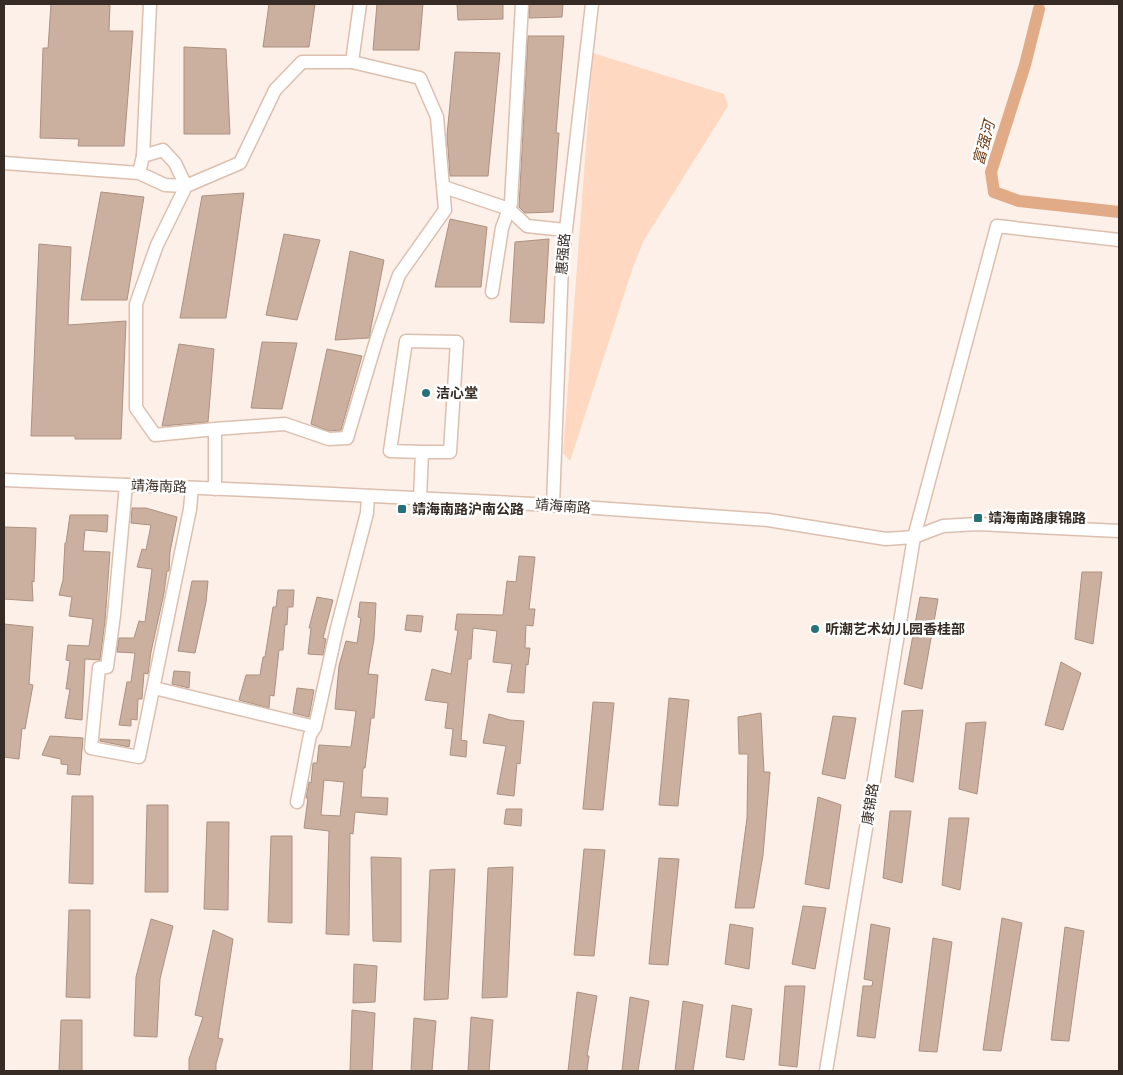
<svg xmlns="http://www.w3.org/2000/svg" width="1123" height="1075" font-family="Roboto,'Noto Sans SC',sans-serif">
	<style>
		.green { fill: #fed8c0 }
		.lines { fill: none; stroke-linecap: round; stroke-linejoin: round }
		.canal { stroke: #e2ab88; stroke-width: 12 }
		.building { fill: #ccb09f; stroke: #ac9180; fill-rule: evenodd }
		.minor-casing { stroke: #dcbfae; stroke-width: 15 }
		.minor { stroke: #fff; stroke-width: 12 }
		.poi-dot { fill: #277178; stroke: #fff; stroke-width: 2 }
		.labels { text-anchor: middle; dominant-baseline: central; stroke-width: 5; stroke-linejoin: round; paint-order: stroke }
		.street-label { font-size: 14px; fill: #372c25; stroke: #fff }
		.poi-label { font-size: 14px; font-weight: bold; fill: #372c25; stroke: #fff; text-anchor: start }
		.water-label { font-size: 15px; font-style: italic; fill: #723e18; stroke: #fff }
	</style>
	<rect width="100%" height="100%" fill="#fcf0e9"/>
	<polygon class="green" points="593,53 724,94 728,106 644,240 633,267 570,461 563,453"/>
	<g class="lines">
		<polyline class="canal" points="1039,9 1025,65 991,172 994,192 1019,201 1119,212"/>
	</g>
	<g class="building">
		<polygon points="51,4 110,4 109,31 133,31 124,146 78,146 79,139 40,138 43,48 48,48"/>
		<polygon points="269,4 315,4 309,47 263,47"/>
		<polygon points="377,4 423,4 419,50 373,50"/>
		<polygon points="457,4 503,4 503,19 458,20"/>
		<polygon points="530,4 563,4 562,17 529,18"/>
		<polygon points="528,36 564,36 556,133 559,133 553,212 525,213 519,207"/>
		<polygon points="184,47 226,49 230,134 184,134"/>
		<polygon points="455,52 500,53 488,176 450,176 447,135"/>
		<polygon points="101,192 144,197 127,300 81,300"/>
		<polygon points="244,193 226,318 180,318 202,196"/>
		<polygon points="450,219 487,227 481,287 435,287"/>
		<polygon points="284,234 320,240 297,320 266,315"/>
		<polygon points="549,239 544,323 510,322 515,242"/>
		<polygon points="39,244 71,247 68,325 126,321 121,439 75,439 75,436 31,436"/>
		<polygon points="350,251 384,260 369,338 335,340"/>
		<polygon points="262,342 297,343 282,409 251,408"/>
		<polygon points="179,344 214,349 208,422 162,426"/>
		<polygon points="327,349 362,356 341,430 329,431 311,424"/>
		<polygon points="132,508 146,508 177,517 170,552 169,571 167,571 164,593 151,652 148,674 144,673 142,699 138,699 137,720 131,719 131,726 119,725 127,682 131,682 135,653 117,652 119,638 134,638 139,621 145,622 152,569 137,567 142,549 146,550 151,525 131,523"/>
		<polygon points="70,515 108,515 107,532 85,530 83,551 110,552 105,621 100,660 85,659 82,720 65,718 70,689 66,689 70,661 66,660 68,645 89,646 93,619 69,616 72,597 59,595 63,580 65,543 66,543"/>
		<polygon points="4,527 36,528 34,582 32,581 33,601 4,599"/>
		<polygon points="519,556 535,557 529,609 535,609 533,626 526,625 525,648 530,648 528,665 526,664 524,693 507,692 512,664 493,662 497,631 473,628 471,659 468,659 461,740 467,741 466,757 450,755 453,729 445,728 448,703 425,700 432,669 451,674 458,630 455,630 457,614 503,615 507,581 516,582"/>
		<polygon points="1082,572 1102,572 1093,644 1075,639"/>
		<polygon points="192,581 208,581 206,602 195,653 178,651"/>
		<polygon points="278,590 294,590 293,607 288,607 287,625 285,624 283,650 279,650 274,696 270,695 269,708 239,700 246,675 260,675 263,657 265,657 273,607 276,607"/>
		<polygon points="317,597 333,600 323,638 326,639 323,655 308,654 311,628 309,628"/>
		<polygon points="920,597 938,599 922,689 904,684"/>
		<path d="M360 602 376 603 374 639 368 674 378 675 374 718H371L365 768H363L361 797 388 798 387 815 355 812 353 834 350 833 349 935 326 934 329 831 304 828 308 798H306L309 782 311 783 313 763H317L319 745 351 747 356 711 335 709 339 666 346 641 357 643 361 618 358 617ZM324 780 344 782 340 816 321 815Z"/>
		<polygon points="407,615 423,616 421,632 405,630"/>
		<polygon points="4,624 33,627 29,684 33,685 25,729 22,728 19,759 4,757"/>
		<polygon points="1061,662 1081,673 1063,730 1045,725"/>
		<polygon points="174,671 190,672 189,688 172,684"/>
		<polygon points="297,688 314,690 309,717 293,713"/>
		<polygon points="669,698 689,700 678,806 659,805"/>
		<polygon points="593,702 614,703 603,810 583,809"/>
		<polygon points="923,710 913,782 895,777 902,711"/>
		<polygon points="761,713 764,772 770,772 763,855 754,908 735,908 747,818 748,754 739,754 738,717"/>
		<polygon points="489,714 510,720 524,721 520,764 517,763 514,796 497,794 506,746 483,743"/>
		<polygon points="833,716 856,718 845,779 822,774"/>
		<polygon points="986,722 977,794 959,789 966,723"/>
		<polygon points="50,736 83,738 80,775 67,774 68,765 61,764 61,759 42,755"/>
		<polygon points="100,739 130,740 129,747 100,741"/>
		<polygon points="72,796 93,796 93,884 69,883"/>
		<polygon points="818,797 841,805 829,889 805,884"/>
		<polygon points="147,805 168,805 168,892 145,892"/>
		<polygon points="506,809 522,809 521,826 504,824"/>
		<polygon points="890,811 911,811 902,883 883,878"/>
		<polygon points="949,818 969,818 960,890 942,885"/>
		<polygon points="207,822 229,822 228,910 204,909"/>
		<polygon points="271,836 292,836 292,923 268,922"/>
		<polygon points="584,849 605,850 594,956 574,955"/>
		<polygon points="371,857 401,858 401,942 373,941"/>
		<polygon points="659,858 679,859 668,965 649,964"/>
		<polygon points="513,867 507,997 482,998 488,868"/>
		<polygon points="455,869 448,999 424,1000 430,870"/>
		<polygon points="803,906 826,908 815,969 792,964"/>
		<polygon points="69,910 90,910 90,998 66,997"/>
		<polygon points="1002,918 1022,923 1001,1051 983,1050"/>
		<polygon points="151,919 173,926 160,979 157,1037 134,1036 136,977"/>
		<polygon points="730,924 753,928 749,969 725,964"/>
		<polygon points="871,924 890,928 875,1038 857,1036 863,986 872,986 873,981 864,979"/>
		<polygon points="1065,927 1084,931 1069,1041 1051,1040"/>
		<polygon points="213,930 233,939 218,1038 223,1039 216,1064 216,1071 189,1071 189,1059 203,1017 195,1015"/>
		<polygon points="933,938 952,942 937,1052 919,1051"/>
		<polygon points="354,964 377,966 375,1002 353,1003"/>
		<polygon points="785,986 805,986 797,1067 779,1065"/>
		<polygon points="577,992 597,996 587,1056 589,1056 587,1071 568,1071"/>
		<polygon points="630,997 649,1001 638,1071 622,1071"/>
		<polygon points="683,1001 703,1005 693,1071 675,1071"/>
		<polygon points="732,1005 752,1009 744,1060 726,1057"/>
		<polygon points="352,1010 375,1013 372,1071 350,1071"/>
		<polygon points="471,1017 493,1020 489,1071 468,1071"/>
		<polygon points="414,1018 436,1021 432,1071 411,1071"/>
		<polygon points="61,1020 82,1020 82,1071 59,1071"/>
	</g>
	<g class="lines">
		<defs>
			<g id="minor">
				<polyline points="352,62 360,4"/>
				<polyline points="143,156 150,4"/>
				<polyline points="4,163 139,173 165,185 186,186 175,163 163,150 143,156 139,173"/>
				<polyline points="444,187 509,209 527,226 565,230"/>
				<polyline points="492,292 502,228 511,203 522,4"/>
				<polyline points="215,429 155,435 136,408 136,304 157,245 186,186 240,163 275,90 302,62 352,62 420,78 437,117 445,210 399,275 377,338 347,438 329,439 285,424 215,429 215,489"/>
				<polyline points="4,480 272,491 553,505 768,520 886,539 914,537 943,526 978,524 1119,531"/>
				<polyline points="126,485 114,615 107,667 99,668 91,748 139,757 190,509 192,488"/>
				<polyline points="420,499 422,452 450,452 457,342 406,341 390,451 422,452"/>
				<polyline points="553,505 562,264 592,4"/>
				<polyline points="154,688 315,727"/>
				<polyline points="297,802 310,735 315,727 337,628 367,513 368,496"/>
				<polyline points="826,1071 914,537 997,226 1119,240"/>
			</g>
		</defs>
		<use href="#minor" class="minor-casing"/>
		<use href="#minor" class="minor"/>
	</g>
	<g class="poi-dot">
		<circle cx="426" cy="393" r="5"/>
		<rect x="397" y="504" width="10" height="10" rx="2.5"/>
		<rect x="973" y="513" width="10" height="10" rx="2.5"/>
		<circle cx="815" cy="629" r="5"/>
	</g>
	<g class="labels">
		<g class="street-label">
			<text transform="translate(563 254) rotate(-85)">惠强路</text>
			<text transform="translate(159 486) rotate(2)">靖海南路</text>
			<text transform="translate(563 506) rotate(4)">靖海南路</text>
			<text transform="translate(870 804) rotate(-81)">康锦路</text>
		</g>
		<g class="poi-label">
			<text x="436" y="393">洁心堂</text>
			<text x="412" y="509">靖海南路沪南公路</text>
			<text x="988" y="518">靖海南路康锦路</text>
			<text x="825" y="629">听潮艺术幼儿园香桂部</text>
		</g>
		<g class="water-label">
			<text transform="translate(984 143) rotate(-75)">富强河</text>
		</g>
	</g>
	<rect width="1123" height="1075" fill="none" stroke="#372c25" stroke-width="10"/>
</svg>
